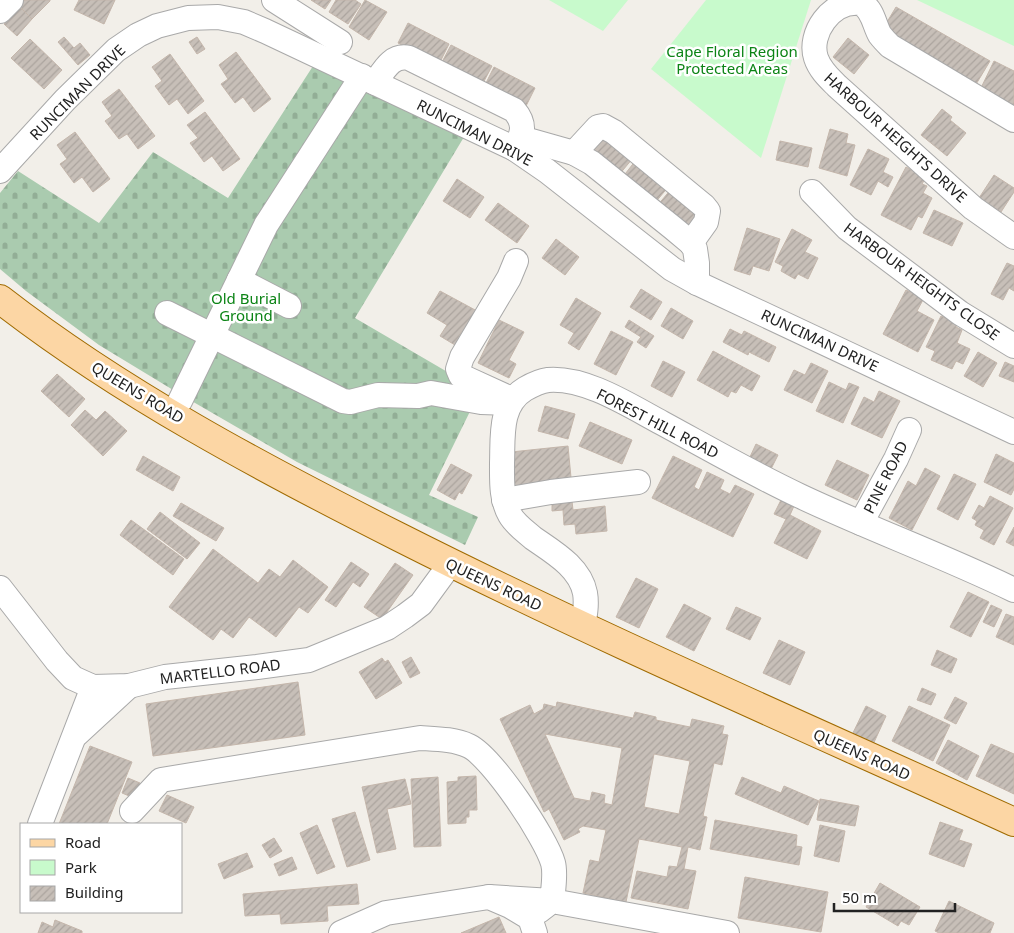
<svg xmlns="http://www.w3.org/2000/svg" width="1014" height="933" font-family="'Noto Sans',sans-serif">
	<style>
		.cemetery { fill: url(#cemetery-stones) }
		.park { fill: #c8facc }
		.building { fill: url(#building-hatch); stroke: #c4b6ab; fill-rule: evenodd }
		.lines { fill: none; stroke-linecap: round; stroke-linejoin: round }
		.minor-casing { stroke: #a9a9a9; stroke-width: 26 }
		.major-casing { stroke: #a06b00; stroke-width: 30 }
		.minor { stroke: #fff; stroke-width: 24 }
		.major { stroke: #fcd6a4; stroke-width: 28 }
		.labels { text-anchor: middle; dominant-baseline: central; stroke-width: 5; stroke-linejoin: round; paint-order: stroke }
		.park-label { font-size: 15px; fill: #0c8416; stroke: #fff }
		.street-label { font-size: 15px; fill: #222; stroke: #fff }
	</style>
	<defs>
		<pattern id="cemetery-stones" width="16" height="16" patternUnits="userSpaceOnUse" patternTransform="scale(1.25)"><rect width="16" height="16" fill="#aacbaf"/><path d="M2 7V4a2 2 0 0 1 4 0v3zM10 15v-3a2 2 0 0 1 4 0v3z" fill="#92ae96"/></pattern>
		<pattern id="building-hatch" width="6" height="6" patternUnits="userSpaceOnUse" patternTransform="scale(1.25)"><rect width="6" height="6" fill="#c7bfb8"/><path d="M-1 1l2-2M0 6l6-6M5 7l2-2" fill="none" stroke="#aba49e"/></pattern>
	</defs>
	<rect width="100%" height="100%" fill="#f2efe9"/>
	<polygon class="cemetery" points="313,66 464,137 355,318 480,391 429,495 478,517 465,545 297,462 183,396 99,345 26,291 0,269 0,193 18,171 99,223 153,152 228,198"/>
	<g class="park">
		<polygon points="549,0 628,0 603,31"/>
		<polygon points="706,0 811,0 761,158 651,69"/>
		<polygon points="917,0 1014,0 1014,46"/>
	</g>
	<g class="building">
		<polygon points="25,0 50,0 50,1 32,19 19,6"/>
		<polygon points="79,0 115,0 104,24 74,10"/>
		<polygon points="311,0 331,0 325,9"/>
		<polygon points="336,0 355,0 361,4 348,24 329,12"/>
		<polygon points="365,0 387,12 369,40 349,27"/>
		<polygon points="20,7 32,19 17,36 4,24"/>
		<polygon points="896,7 990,61 975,86 881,32"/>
		<polygon points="408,23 449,44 439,64 398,43"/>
		<polygon points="64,37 74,48 80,43 90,55 78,65 58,42"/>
		<polygon points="197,37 205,49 197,54 189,42"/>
		<polygon points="848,38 869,55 854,74 833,57"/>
		<polygon points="30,39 62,70 44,89 11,58"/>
		<polygon points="451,45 492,66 482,85 441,64"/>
		<polygon points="236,52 271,99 254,112 243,97 235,103 221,84 228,79 219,65"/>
		<polygon points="170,54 204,101 188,114 177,99 169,105 155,86 162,81 152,67"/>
		<polygon points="994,61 1014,71 1014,106 980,90"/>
		<polygon points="494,67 535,88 525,108 484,87"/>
		<polygon points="119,89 155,136 138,149 127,134 119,139 105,121 112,116 102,102"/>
		<polygon points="942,109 952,117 950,120 966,133 947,156 921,135"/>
		<polygon points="205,112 240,159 223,171 212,156 204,162 190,143 198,138 187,125"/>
		<polygon points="830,129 848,134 846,143 855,145 847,176 819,168"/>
		<polygon points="75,132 110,179 93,192 82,177 74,183 60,164 67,159 57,145"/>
		<polygon points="601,132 633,158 618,176 586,150"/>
		<polygon points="780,141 812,148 808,167 776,160"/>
		<polygon points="868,149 889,159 883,172 893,177 888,187 878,181 871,195 850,185"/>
		<polygon points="636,160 669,186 654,204 622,178"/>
		<polygon points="906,167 919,174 919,176 925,179 922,184 927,186 923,193 932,198 922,218 918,216 911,230 881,215"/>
		<polygon points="994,175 1014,188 1014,192 1001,212 979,198"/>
		<polygon points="457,179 484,197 470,218 443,201"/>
		<polygon points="672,188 705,214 690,232 657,206"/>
		<polygon points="498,203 529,226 517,243 485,220"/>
		<polygon points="934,210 963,223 952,246 923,233"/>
		<polygon points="747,228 780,239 769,271 753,266 750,275 734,270"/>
		<polygon points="792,229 812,240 805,252 818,258 808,279 798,274 795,279 781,271 783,266 775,262"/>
		<polygon points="556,239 579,257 565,275 542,258"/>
		<polygon points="1007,263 1014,266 1014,291 1009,288 1003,300 991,294"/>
		<polygon points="641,289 662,302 651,320 630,307"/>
		<polygon points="906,290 924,298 917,311 934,320 918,352 883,334"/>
		<polygon points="440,291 477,311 465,333 462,331 455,345 440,336 447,325 427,313"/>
		<polygon points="576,298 601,313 579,350 568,343 574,333 560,325"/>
		<polygon points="671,308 693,321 683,339 661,326"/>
		<polygon points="941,316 957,323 956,327 962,330 957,343 970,349 963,364 956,361 952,369 931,360 935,351 926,347"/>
		<polygon points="499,320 524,332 509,360 516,364 509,378 478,363"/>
		<polygon points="629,320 654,336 646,348 637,342 641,337 625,327"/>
		<polygon points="730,329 742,335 744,331 776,347 769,362 749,352 748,355 723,342"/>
		<polygon points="611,331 633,342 616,375 594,364"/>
		<polygon points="713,351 760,376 752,391 741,385 736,393 731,391 728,397 697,380"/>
		<polygon points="978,352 997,363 983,387 964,376"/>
		<polygon points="663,361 685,372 672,397 651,386"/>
		<polygon points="1005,362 1014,366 1014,382 999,376"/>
		<polygon points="811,363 828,371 812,403 784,390 794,370 805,375"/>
		<polygon points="57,374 85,399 69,417 41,391"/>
		<polygon points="829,382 846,390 849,383 859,387 843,423 816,411"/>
		<polygon points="879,391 900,401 882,438 851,424 864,397 874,402"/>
		<polygon points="545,406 575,414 568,439 538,431"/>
		<polygon points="85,410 96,420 105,411 127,431 103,456 71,425"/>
		<polygon points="590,422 632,440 622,464 579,446"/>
		<polygon points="756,444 778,455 771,469 749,459"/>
		<polygon points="568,446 572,488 515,494 511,452"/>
		<polygon points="996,454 1014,463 1014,489 1011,495 984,482"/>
		<polygon points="143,456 180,477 173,491 136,470"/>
		<polygon points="673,456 702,470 694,487 699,490 707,472 724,480 720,489 730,494 735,485 754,494 733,537 652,498"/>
		<polygon points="837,460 869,475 857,500 825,485"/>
		<polygon points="451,464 472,475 462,494 459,492 455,500 437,490"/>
		<polygon points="925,468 940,476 912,530 889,518 908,481 916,486"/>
		<polygon points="954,474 976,484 958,520 937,509"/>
		<polygon points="990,496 1013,508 994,545 980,538 984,530 975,525 977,521 972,518 979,505 984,508"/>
		<polygon points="781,500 794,506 790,515 821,531 807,559 774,543 786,519 774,514"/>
		<polygon points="572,501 573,510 605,506 607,531 576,534 575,524 564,525 563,510 552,511 552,503"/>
		<polygon points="181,503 224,528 216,541 173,516"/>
		<polygon points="160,512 200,543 187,559 147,529"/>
		<polygon points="131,520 184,559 173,575 120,535"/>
		<polygon points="1014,527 1014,546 1006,542"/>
		<polygon points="213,549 258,583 269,569 280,577 293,560 328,587 308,613 299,607 276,637 249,617 233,638 221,629 213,640 169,607"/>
		<polygon points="351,562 369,574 360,587 353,582 336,607 325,600"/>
		<polygon points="395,563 413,575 382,619 364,607"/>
		<polygon points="636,578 658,589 639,628 616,617"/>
		<polygon points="968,592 989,602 971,637 950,627"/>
		<polygon points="684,604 711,618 694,651 666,637"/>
		<polygon points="991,605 1002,610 994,627 983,622"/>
		<polygon points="736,607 761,618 750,640 726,629"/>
		<polygon points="1006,614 1014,617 1014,645 996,637"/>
		<polygon points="779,640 805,652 790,685 763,673"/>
		<polygon points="937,650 957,659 951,673 931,665"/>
		<polygon points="411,657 420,673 410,678 402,662"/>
		<polygon points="382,658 385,662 388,660 402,683 376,699 359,672"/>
		<polygon points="298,682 305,735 153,756 146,704"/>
		<polygon points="922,688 936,694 931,705 917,700"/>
		<polygon points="955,697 967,703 956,724 944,718"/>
		<path d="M557 702 633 718 635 712 656 717V720L690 727 692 719 724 726 722 734 728 735 722 765 714 763 703 816 707 817 700 850 688 847 684 869 696 871 688 909 631 898 637 871 667 877 669 866 677 867 682 847 639 839 626 902 583 893 590 860 599 862 606 830 583 826 578 829 580 832 564 840 549 809 544 812 500 719 530 705 534 714 543 709 544 704 556 707ZM545 734 622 748 612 805 604 803 605 795 592 792 590 801 574 798ZM654 754 690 761 679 814 644 807Z"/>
		<polygon points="866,706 886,716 871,749 850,739"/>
		<polygon points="909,706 950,725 933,761 892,741"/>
		<polygon points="948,740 979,756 967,780 936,763"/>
		<polygon points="991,744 1014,754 1014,794 976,776"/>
		<polygon points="90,746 132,762 107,824 59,824"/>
		<polygon points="476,776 477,810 469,810 469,817 466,817 466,823 448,824 447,782 458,781 458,777"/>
		<polygon points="438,777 441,846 414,847 411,779"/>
		<polygon points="742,777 781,793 784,786 819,801 808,825 735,794"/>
		<polygon points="128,778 140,783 134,798 122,793"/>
		<polygon points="405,779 411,804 387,809 396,849 377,853 362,787"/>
		<polygon points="167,795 194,807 186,823 159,811"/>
		<polygon points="820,799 859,806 855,826 817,820"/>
		<polygon points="355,812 370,860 347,867 332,819"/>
		<polygon points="715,820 797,835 796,846 802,847 799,865 710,849"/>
		<polygon points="940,822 963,830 959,840 972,844 964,867 929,854"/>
		<polygon points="317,825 335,867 317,874 300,833"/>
		<polygon points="820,825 845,831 839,862 814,856"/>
		<polygon points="274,838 282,851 270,858 262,845"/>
		<polygon points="247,853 253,867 224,879 218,864"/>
		<polygon points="292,857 297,869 279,876 274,864"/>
		<polygon points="745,877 828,892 821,932 738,918"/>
		<polygon points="880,883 920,907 909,925 901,921 898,926 866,907"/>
		<polygon points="357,884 359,904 327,906 328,921 281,924 280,914 245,916 243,894"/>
		<polygon points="949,901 994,923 990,933 939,933 935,931"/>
		<polygon points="499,917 506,933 461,933"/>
		<polygon points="55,920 82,931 82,933 38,933 42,922 53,927"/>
	</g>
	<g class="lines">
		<defs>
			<g id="minor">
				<polyline points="274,0 340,42"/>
				<polyline points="0,11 11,0"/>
				<path d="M375 83C384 70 392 54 409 58L514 110C526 124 523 133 515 149"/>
				<path d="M1014 120 890 46C887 43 883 39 880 35 874 25 873 8 860 3 831 0 808 34 816 58 820 70 829 78 837 86L973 208 1014 237"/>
				<polyline points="521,138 574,153 592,163 673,228 691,243 695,249 697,263 697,283"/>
				<polyline points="574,153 598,127 603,126 614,132 704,206 708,211 706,222 691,243"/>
				<polyline points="0,171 65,100 116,50 138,35 157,26 188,18 218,17 244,22 265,31 515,149 547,171 672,269 697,283 1014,432"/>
				<polyline points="812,192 847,228 960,313 1014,346"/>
				<polyline points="239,280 289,306"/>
				<polyline points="167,313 343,401 350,402 378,395 418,396 431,393 481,402 510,403"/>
				<polyline points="507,397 461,376 458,369 462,357 509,278 516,261"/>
				<polyline points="180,401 266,225 362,76"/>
				<polyline points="504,500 551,492 638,482"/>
				<polyline points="861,523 896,459 909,430"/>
				<polyline points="0,588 57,661 73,678 93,687 129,686 165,677 257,667 309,660 387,628 405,616 421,604 451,563"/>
				<path d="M583 626C585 615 587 604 585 593 580 567 553 552 533 538 525 531 515 524 510 515 501 499 502 481 502 463 503 436 499 405 525 389 532 385 540 381 548 380 586 377 630 406 662 423 708 448 753 474 800 496 870 529 944 556 1014 590"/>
				<polyline points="77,734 129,686"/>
				<path d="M132 811 161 780 420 738C436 739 454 739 469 746 492 757 546 838 553 863 556 874 553 890 552 901L489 897"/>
				<polyline points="40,824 93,687"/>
				<polyline points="539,911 552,901 727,933"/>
				<polyline points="341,933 386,913 489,897 510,906 530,918 535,933"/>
			</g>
			<path id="major" d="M0 299C121 393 262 468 399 537 601 639 808 728 1014 822"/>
		</defs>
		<use href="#minor" class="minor-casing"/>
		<use href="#major" class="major-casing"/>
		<use href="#minor" class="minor"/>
		<use href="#major" class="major"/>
	</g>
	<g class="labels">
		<g class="park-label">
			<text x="732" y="51">Cape Floral Region<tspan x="732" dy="17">Protected Areas</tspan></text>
			<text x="246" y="298">Old Burial<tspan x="246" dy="17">Ground</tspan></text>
		</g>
		<g class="street-label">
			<text transform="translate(77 92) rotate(-45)">RUNCIMAN DRIVE</text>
			<text transform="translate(475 132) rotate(27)">RUNCIMAN DRIVE</text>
			<text transform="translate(896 137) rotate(42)">HARBOUR HEIGHTS DRIVE</text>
			<text transform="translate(922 281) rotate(36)">HARBOUR HEIGHTS CLOSE</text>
			<text transform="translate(820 340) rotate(25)">RUNCIMAN DRIVE</text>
			<text transform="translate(138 392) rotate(31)">QUEENS ROAD</text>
			<text transform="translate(658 423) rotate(27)">FOREST HILL ROAD</text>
			<text transform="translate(885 477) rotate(-63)">PINE ROAD</text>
			<text transform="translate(494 584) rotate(25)">QUEENS ROAD</text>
			<text transform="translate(220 671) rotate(-7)">MARTELLO ROAD</text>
			<text transform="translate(862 754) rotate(24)">QUEENS ROAD</text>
		</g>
	</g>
	<rect x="20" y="823" width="162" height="90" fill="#ffffff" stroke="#a7a7a7"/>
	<rect x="30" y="839" width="25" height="8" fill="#fcd6a4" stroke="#a7a7a7"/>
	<text x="65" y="848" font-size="15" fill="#222222">Road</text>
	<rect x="30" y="860" width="25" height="15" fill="#c8facc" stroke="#a7a7a7"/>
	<text x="65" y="873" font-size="15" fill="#222222">Park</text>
	<rect x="30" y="886" width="25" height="15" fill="url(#building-hatch)" stroke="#a7a7a7"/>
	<text x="65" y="898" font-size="15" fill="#222222">Building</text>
	<path d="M834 903v8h121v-8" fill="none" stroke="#222222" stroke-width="2.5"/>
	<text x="842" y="903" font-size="15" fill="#222222" stroke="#ffffff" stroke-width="4" paint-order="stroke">50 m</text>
</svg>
